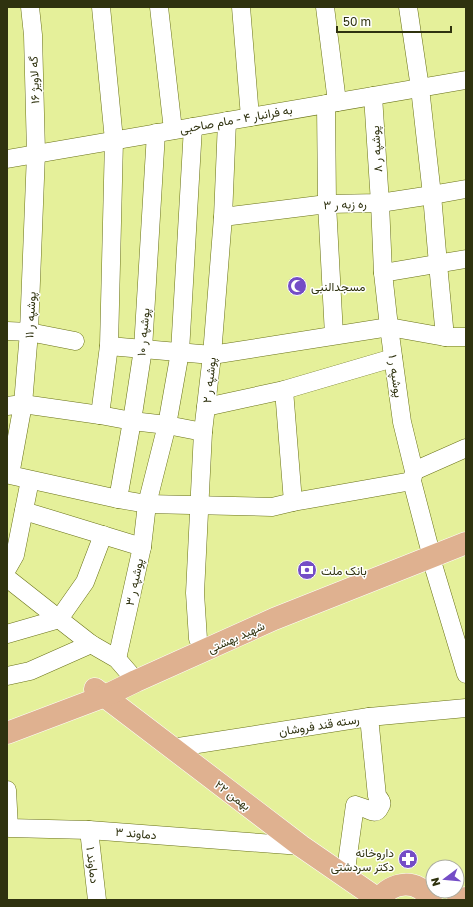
<svg xmlns="http://www.w3.org/2000/svg" width="473" height="907" font-family="'Golos Text',Vazirmatn,sans-serif">
	<style>
		.lines { fill: none; stroke-linecap: round; stroke-linejoin: round }
		.minor-casing { stroke: #6a7218; stroke-width: 19 }
		.major-casing { stroke: #fff; stroke-width: 23 }
		.minor { stroke: #fff; stroke-width: 18 }
		.major { stroke: #dfb190; stroke-width: 22 }
		.labels { text-anchor: middle; dominant-baseline: central; stroke-width: 3; stroke-linejoin: round; paint-order: stroke }
		.street-label { font-size: 12px; fill: #2f320f; stroke: #fff }
		.poi-label { font-size: 12px; fill: #2f320f; stroke: #fff; text-anchor: start }
	</style>
	<rect width="100%" height="100%" fill="#e5f09a"/>
	<g class="lines">
		<defs>
			<g id="minor">
				<polyline points="30,7 33,35 36,153 29,332 23,404 10,475 118,499"/>
				<polyline points="159,7 173,130"/>
				<polyline points="241,7 250,117"/>
				<polyline points="325,7 337,102"/>
				<polyline points="408,7 420,88 432,195 438,264 445,337"/>
				<polyline points="373,96 380,203 383,273 389,327 402,422 414,471 412,481 429,546"/>
				<polyline points="326,104 327,204 334,335"/>
				<polyline points="156,133 143,349 132,421 118,499 147,504 272,507 293,502 412,481"/>
				<polyline points="7,159 466,80"/>
				<polyline points="223,217 327,204 380,203 432,195 466,189"/>
				<polyline points="383,273 466,259"/>
				<polyline points="7,331 29,332 75,341"/>
				<polyline points="109,346 212,355 389,327 445,337 466,337"/>
				<polyline points="284,390 293,502"/>
				<polyline points="7,406 23,404 100,415 132,421 167,425 203,432"/>
				<polyline points="206,407 284,390 393,358"/>
				<polyline points="100,415 109,346 114,140 101,7"/>
				<polyline points="414,471 466,448"/>
				<polyline points="24,511 142,547"/>
				<polyline points="431,558 466,674"/>
				<polyline points="7,569 15,555 30,480"/>
				<polyline points="7,578 59,619 91,644 117,659 136,681"/>
				<polyline points="7,634 59,619 85,582 103,535"/>
				<polyline points="198,639 195,593 203,432 212,355 223,217 227,121"/>
				<polyline points="117,659 142,547 147,504 167,425 180,352 193,127"/>
				<polyline points="7,676 30,671 91,644"/>
				<polyline points="172,748 369,717 466,708"/>
				<polyline points="7,790 9,828 89,830 301,846"/>
				<polyline points="89,830 97,900"/>
				<path d="M345 877 355 805C358 806 361 807 364 808 370 810 376 816 380 807 383 803 380 799 377 796L369 717"/>
			</g>
			<g id="major">
				<polyline points="95,689 301,846 378,899"/>
				<polyline points="7,733 105,696 136,681 274,619 466,543"/>
				<path d="M378 900C392 881 418 878 431 900"/>
				<polyline points="458,900 466,898"/>
			</g>
		</defs>
		<use href="#minor" class="minor-casing"/>
		<use href="#major" class="major-casing"/>
		<use href="#minor" class="minor"/>
		<use href="#major" class="major"/>
	</g>
	<defs>
		<symbol id="mosque-disc" viewBox="-11 -11 22 22"><circle r="9.5" fill="#744dc6" stroke="#fff"/><path d="M3.5-4.9A6 6 0 1 0 3.5 4.9A5 5 0 1 1 3.5-4.9Z" fill="#fff"/></symbol>
		<symbol id="bank-disc" viewBox="-11 -11 22 22"><circle r="9.5" fill="#744dc6" stroke="#fff"/><path d="M-6-4H6V4H-6ZM0-2.3a2.3 2.3 0 1 0 0 4.6a2.3 2.3 0 1 0 0-4.6Z" fill="#fff"/></symbol>
		<symbol id="pharmacy-disc" viewBox="-11 -11 22 22"><circle r="9.5" fill="#744dc6" stroke="#fff"/><path d="M-2-6h4v4h4v4h-4v4h-4v-4h-4v-4h4Z" fill="#fff"/></symbol>
	</defs>
	<g fill-rule="evenodd">
		<use href="#mosque-disc" x="286" y="275" width="22" height="22"/>
		<use href="#bank-disc" x="296" y="559" width="22" height="22"/>
		<use href="#pharmacy-disc" x="397" y="848" width="22" height="22"/>
	</g>
	<g class="labels">
		<g class="street-label">
			<text transform="translate(34 80) rotate(-92)">۱۶ گه لاویژ</text>
			<text transform="translate(236 119) rotate(-10)">به فرانبار ۴ - مام صاحبی</text>
			<text transform="translate(376 149) rotate(-94)">پوشپە ر ۸</text>
			<text transform="translate(345 204) rotate(-2)">ره زبه ر ۳</text>
			<text transform="translate(30 315) rotate(-87)">پوشپه ر ۱۱</text>
			<text transform="translate(143 332) rotate(-85)">پوشپه ر ۱۰</text>
			<text transform="translate(396 376) rotate(82)">۱ پوشپه ر</text>
			<text transform="translate(209 380) rotate(-84)">پوشپه ر ۲</text>
			<text transform="translate(134 582) rotate(-78)">پوشپه ر ۳</text>
			<text transform="translate(236 637) rotate(-24)">شهید بهشتی</text>
			<text transform="translate(319 725) rotate(-9)">رسته قند فروشان</text>
			<text transform="translate(233 795) rotate(37)">۲۲ بهمن</text>
			<text transform="translate(136 833) rotate(5)">دماوند ۳</text>
			<text transform="translate(93 865) rotate(83)">دماوند ۱</text>
		</g>
		<g class="poi-label">
			<text x="311" y="286">مسجدالنبی</text>
			<text x="321" y="570">بانک ملت</text>
			<text x="394" y="852" text-anchor="end">داروخانه<tspan x="394" dy="14">دکتر سردشتی</tspan></text>
		</g>
	</g>
	<rect width="473" height="907" fill="none" stroke="#2f320f" stroke-width="16"/>
	<g transform="translate(445 879) rotate(254)"><circle r="19" fill="#ffffff" stroke="#acad9f"/>
	<path d="M0-3L7 15L0 10L-7 15Z" fill="#744dc6"/>
	<text y="-6" font-size="11" font-weight="bold" text-anchor="middle" fill="#2f320f">N</text>
	</g>
	<path d="M337 26v6h114v-6" fill="none" stroke="#2f320f" stroke-width="2"/>
	<text x="343" y="26" font-size="12" fill="#2f320f" stroke="#ffffff" stroke-width="3" paint-order="stroke">50 m</text>
</svg>
